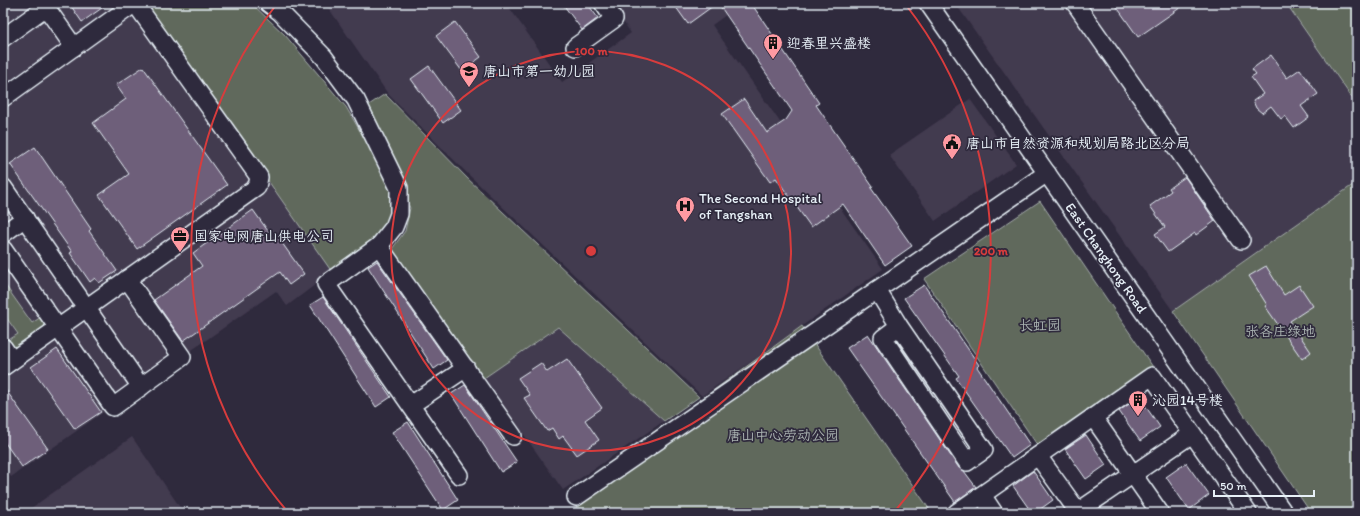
<svg xmlns="http://www.w3.org/2000/svg" width="1360" height="516" font-family="Itim,'LXGW WenKai TC',sans-serif">
	<style>
		.built { fill: #423a4f }
		.green { fill: #61695c; stroke: #a4adaa }
		.building { fill: #6e5f7a; stroke: #e8f1f8 }
		.lines { fill: none; stroke-linecap: round; stroke-linejoin: round }
		.minor-casing { stroke: #e8f1f8; stroke-width: 20 }
		.minor { stroke: #2f2a3d; stroke-width: 17 }
		.ring { fill: none; stroke: #d83c3d; stroke-width: 2 }
		.labels { text-anchor: middle; dominant-baseline: central; stroke-width: 3.5; stroke-linejoin: round; paint-order: stroke }
		.poi-label { font-size: 14px; fill: #e8f1f8; stroke: #2f2a3d; text-anchor: start }
		.street-label { font-size: 14px; fill: #e8f1f8; stroke: #2f2a3d }
		.park-label { font-size: 14px; fill: #abb4b2; stroke: #2f2a3d }
		.centre { fill: #d83c3d; stroke: #2f2a3d; stroke-width: 2 }
		.ring-label { font-size: 12px; text-anchor: middle; font-weight: bold; fill: #d83c3d; stroke: #2f2a3d; stroke-width: 3.5; stroke-linejoin: round; paint-order: stroke }
	</style>
	<rect width="100%" height="100%" fill="#2f2a3d"/>
	<filter id="ink" filterUnits="userSpaceOnUse"><feTurbulence type="fractalNoise" baseFrequency=".025" numOctaves="2"/><feDisplacementMap in="SourceGraphic" scale="8" xChannelSelector="R" yChannelSelector="G"/><feConvolveMatrix kernelMatrix="1 2 1 2 8 2 1 2 1" color-interpolation-filters="sRGB"/></filter>
	<g filter="url(#ink)">
		<g class="built">
			<polygon points="3,3 251,3 285,35 346,107 332,272 287,306 276,291 11,477 3,466"/>
			<polygon points="325,3 506,3 562,82 631,33 610,3 743,3 712,25 883,269 702,396 470,176 388,94"/>
			<polygon points="955,3 1286,3 1357,105 1357,182 1173,311"/>
			<polygon points="970,99 1016,164 935,221 889,155"/>
			<polygon points="558,327 664,421 563,490 484,378"/>
			<polygon points="132,437 184,513 29,513 27,511"/>
		</g>
		<g class="green">
			<polygon points="147,3 251,3 285,35 346,107 392,186 396,211 381,234 332,272 145,5"/>
			<polygon points="1286,3 1357,3 1357,105"/>
			<polygon points="385,94 467,178 699,397 664,421 558,327 484,378 392,249 405,231 410,208 363,109"/>
			<polygon points="1357,182 1357,513 1311,513 1173,311"/>
			<polygon points="1040,201 1155,370 1040,449 924,279"/>
			<polygon points="3,282 32,323 44,315 47,324 45,330 15,348 9,345 7,341 18,334 3,313"/>
			<polygon points="802,326 932,513 580,513 568,496"/>
		</g>
		<g class="building">
			<polygon points="69,3 109,3 82,22"/>
			<polygon points="562,3 587,3 598,18 582,30"/>
			<polygon points="673,3 717,3 688,24"/>
			<polygon points="718,3 751,3 819,103 816,105 873,187 871,188 912,246 885,265 843,204 811,227 776,178 770,182 722,114 744,99 767,133 786,120 792,111"/>
			<polygon points="1114,3 1187,3 1138,37"/>
			<polygon points="455,22 481,57 462,71 436,36"/>
			<polygon points="1271,55 1287,78 1300,69 1318,94 1301,106 1309,117 1294,128 1285,116 1281,119 1271,106 1262,113 1256,108 1253,101 1263,94 1251,77 1256,74 1252,69"/>
			<polygon points="429,66 461,110 443,123 411,79"/>
			<polygon points="143,67 227,185 137,249 99,195 129,174 93,123 126,99 116,85"/>
			<polygon points="35,147 91,229 89,231 117,271 99,283 95,278 90,282 70,253 72,252 10,164"/>
			<polygon points="1185,177 1215,221 1196,235 1195,233 1168,252 1155,234 1165,227 1150,206 1171,191 1169,188"/>
			<polygon points="253,210 273,238 277,236 304,274 289,285 280,272 183,341 154,300 202,266 193,253"/>
			<polygon points="377,261 447,360 434,369 368,267"/>
			<polygon points="1266,266 1284,295 1299,285 1313,306 1290,321 1311,352 1302,359 1265,306 1267,305 1249,276"/>
			<polygon points="924,285 979,365 977,367 1030,445 1012,458 956,378 959,376 904,298"/>
			<polygon points="323,297 391,397 376,407 310,305"/>
			<polygon points="868,334 959,468 964,471 976,487 955,502 847,348"/>
			<polygon points="57,349 101,412 75,429 31,367"/>
			<polygon points="567,359 602,408 585,420 599,440 577,455 563,436 559,439 552,428 547,431 524,398 530,395 518,378 541,363 547,372"/>
			<polygon points="465,385 517,462 501,472 451,394"/>
			<polygon points="3,386 48,449 22,467 3,440"/>
			<polygon points="1139,397 1160,427 1140,441 1119,411"/>
			<polygon points="408,422 458,500 443,510 392,432"/>
			<polygon points="1086,435 1106,465 1086,479 1065,449"/>
			<polygon points="1186,463 1209,495 1189,510 1166,477"/>
			<polygon points="1033,471 1053,500 1035,513 1032,513 1013,486"/>
		</g>
		<g class="lines">
			<defs>
				<g id="minor">
					<polyline points="43,3 74,47"/>
					<polyline points="268,3 280,12 324,57 356,100 399,188 399,214 394,227 379,246 326,284 459,475"/>
					<polyline points="928,3 1284,513"/>
					<polyline points="1075,3 1241,240"/>
					<polyline points="3,38 46,7"/>
					<polyline points="575,47 614,19 603,3"/>
					<polyline points="3,98 135,3 259,177 257,187 3,367"/>
					<polyline points="3,187 141,387"/>
					<polyline points="3,234 25,218"/>
					<polyline points="379,246 513,436"/>
					<polyline points="3,249 113,407 182,357 127,279"/>
					<polyline points="877,290 899,326 984,450 967,462 883,338 899,326"/>
					<polyline points="3,347 12,360"/>
					<polyline points="411,405 466,368"/>
					<polyline points="1093,417 1160,513"/>
					<polyline points="1038,456 1079,513"/>
					<polyline points="982,495 994,513"/>
					<polyline points="576,497 1047,173"/>
					<polyline points="956,513 1152,376 1248,513"/>
					<polyline points="1076,513 1192,434"/>
				</g>
			</defs>
			<use href="#minor" class="minor-casing"/>
			<use href="#minor" class="minor"/>
		</g>
	</g>
	<g class="ring">
		<circle cx="591" cy="251" r="200"/>
		<path d="M287 511A400 400 0 0 1 276 5M906 5A400 400 0 0 1 895 511"/>
	</g>
	<defs>
		<symbol id="building-pin" viewBox="-11 -11 22 30"><path d="M0 17L-7.5 6A9.5 9.5 0 1 1 7.5 6Z" fill="#ff9aa2" stroke="#2f2a3d"/><path d="M-4-6H4V6H1V3H-1V6H-4ZM-2.5-4.3h1.7v1.8h-1.7ZM.8-4.3h1.7v1.8H.8ZM-2.5-1h1.7V.8h-1.7ZM.8-1h1.7V.8H.8Z" fill="#111"/></symbol>
		<symbol id="school-pin" viewBox="-11 -11 22 30"><path d="M0 17L-7.5 6A9.5 9.5 0 1 1 7.5 6Z" fill="#ff9aa2" stroke="#2f2a3d"/><path d="M0-5L7-2L0 1L-7-2ZM-4 1L0 2.5L4 1V4Q0 6-4 4Z" fill="#111"/></symbol>
		<symbol id="civic-pin" viewBox="-11 -11 22 30"><path d="M0 17L-7.5 6A9.5 9.5 0 1 1 7.5 6Z" fill="#ff9aa2" stroke="#2f2a3d"/><path d="M-.6-6.5H3V-4.5H.6V-3L4-1V1h2V6H-6V1h2V-1L-.6-3ZM-1.2 2.5V6h2.4V2.5Z" fill="#111"/></symbol>
		<symbol id="hospital-pin" viewBox="-11 -11 22 30"><path d="M0 17L-7.5 6A9.5 9.5 0 1 1 7.5 6Z" fill="#ff9aa2" stroke="#2f2a3d"/><path d="M-5-5h3v3.5h4V-5h3V5h-3V1.5h-4V5h-3Z" fill="#111"/></symbol>
		<symbol id="office-pin" viewBox="-11 -11 22 30"><path d="M0 17L-7.5 6A9.5 9.5 0 1 1 7.5 6Z" fill="#ff9aa2" stroke="#2f2a3d"/><path d="M-6-3h4V-5.5h4V-3h4V5H-6ZM-1-4.5V-3h2v-1.5ZM-6 0V1H6V0Z" fill="#111"/></symbol>
	</defs>
	<g fill-rule="evenodd">
		<use href="#building-pin" x="762" y="32" width="22" height="30"/>
		<use href="#school-pin" x="458" y="60" width="22" height="30"/>
		<use href="#civic-pin" x="941" y="132" width="22" height="30"/>
		<use href="#hospital-pin" x="674" y="195" width="22" height="30"/>
		<use href="#office-pin" x="169" y="225" width="22" height="30"/>
		<use href="#building-pin" x="1127" y="389" width="22" height="30"/>
	</g>
	<g class="labels">
		<g class="poi-label">
			<text x="787" y="43">迎春里兴盛楼</text>
			<text x="483" y="71">唐山市第一幼儿园</text>
			<text x="966" y="143">唐山市自然资源和规划局路北区分局</text>
			<text x="699" y="198">The Second Hospital<tspan x="699" dy="16">of Tangshan</tspan></text>
			<text x="194" y="236">国家电网唐山供电公司</text>
			<text x="1152" y="400">沁园14号楼</text>
		</g>
		<g class="street-label">
			<text transform="translate(1106 258) rotate(55)">East Changhong Road</text>
		</g>
		<g class="park-label">
			<text x="1040" y="325">长虹园</text>
			<text x="1280" y="331">张各庄绿地</text>
			<text x="783" y="435">唐山中心劳动公园</text>
		</g>
	</g>
	<circle cx="591" cy="251" r="6" class="centre"/>
	<g class="ring-label">
		<text x="591" y="55">100 m</text>
		<text x="991" y="255">200 m</text>
	</g>
	<rect width="1360" height="516" fill="none" stroke="#2f2a3d" stroke-width="16"/>
	<rect x="8" y="8" width="1344" height="500" fill="none" stroke="#e8f1f8" stroke-width="1.5" filter="url(#ink)"/>
	<path d="M1214 490v6h100v-6" fill="none" stroke="#e8f1f8" stroke-width="2"/>
	<text x="1220" y="490" font-size="12" fill="#e8f1f8" stroke="#2f2a3d" stroke-width="3" paint-order="stroke">50 m</text>
</svg>
